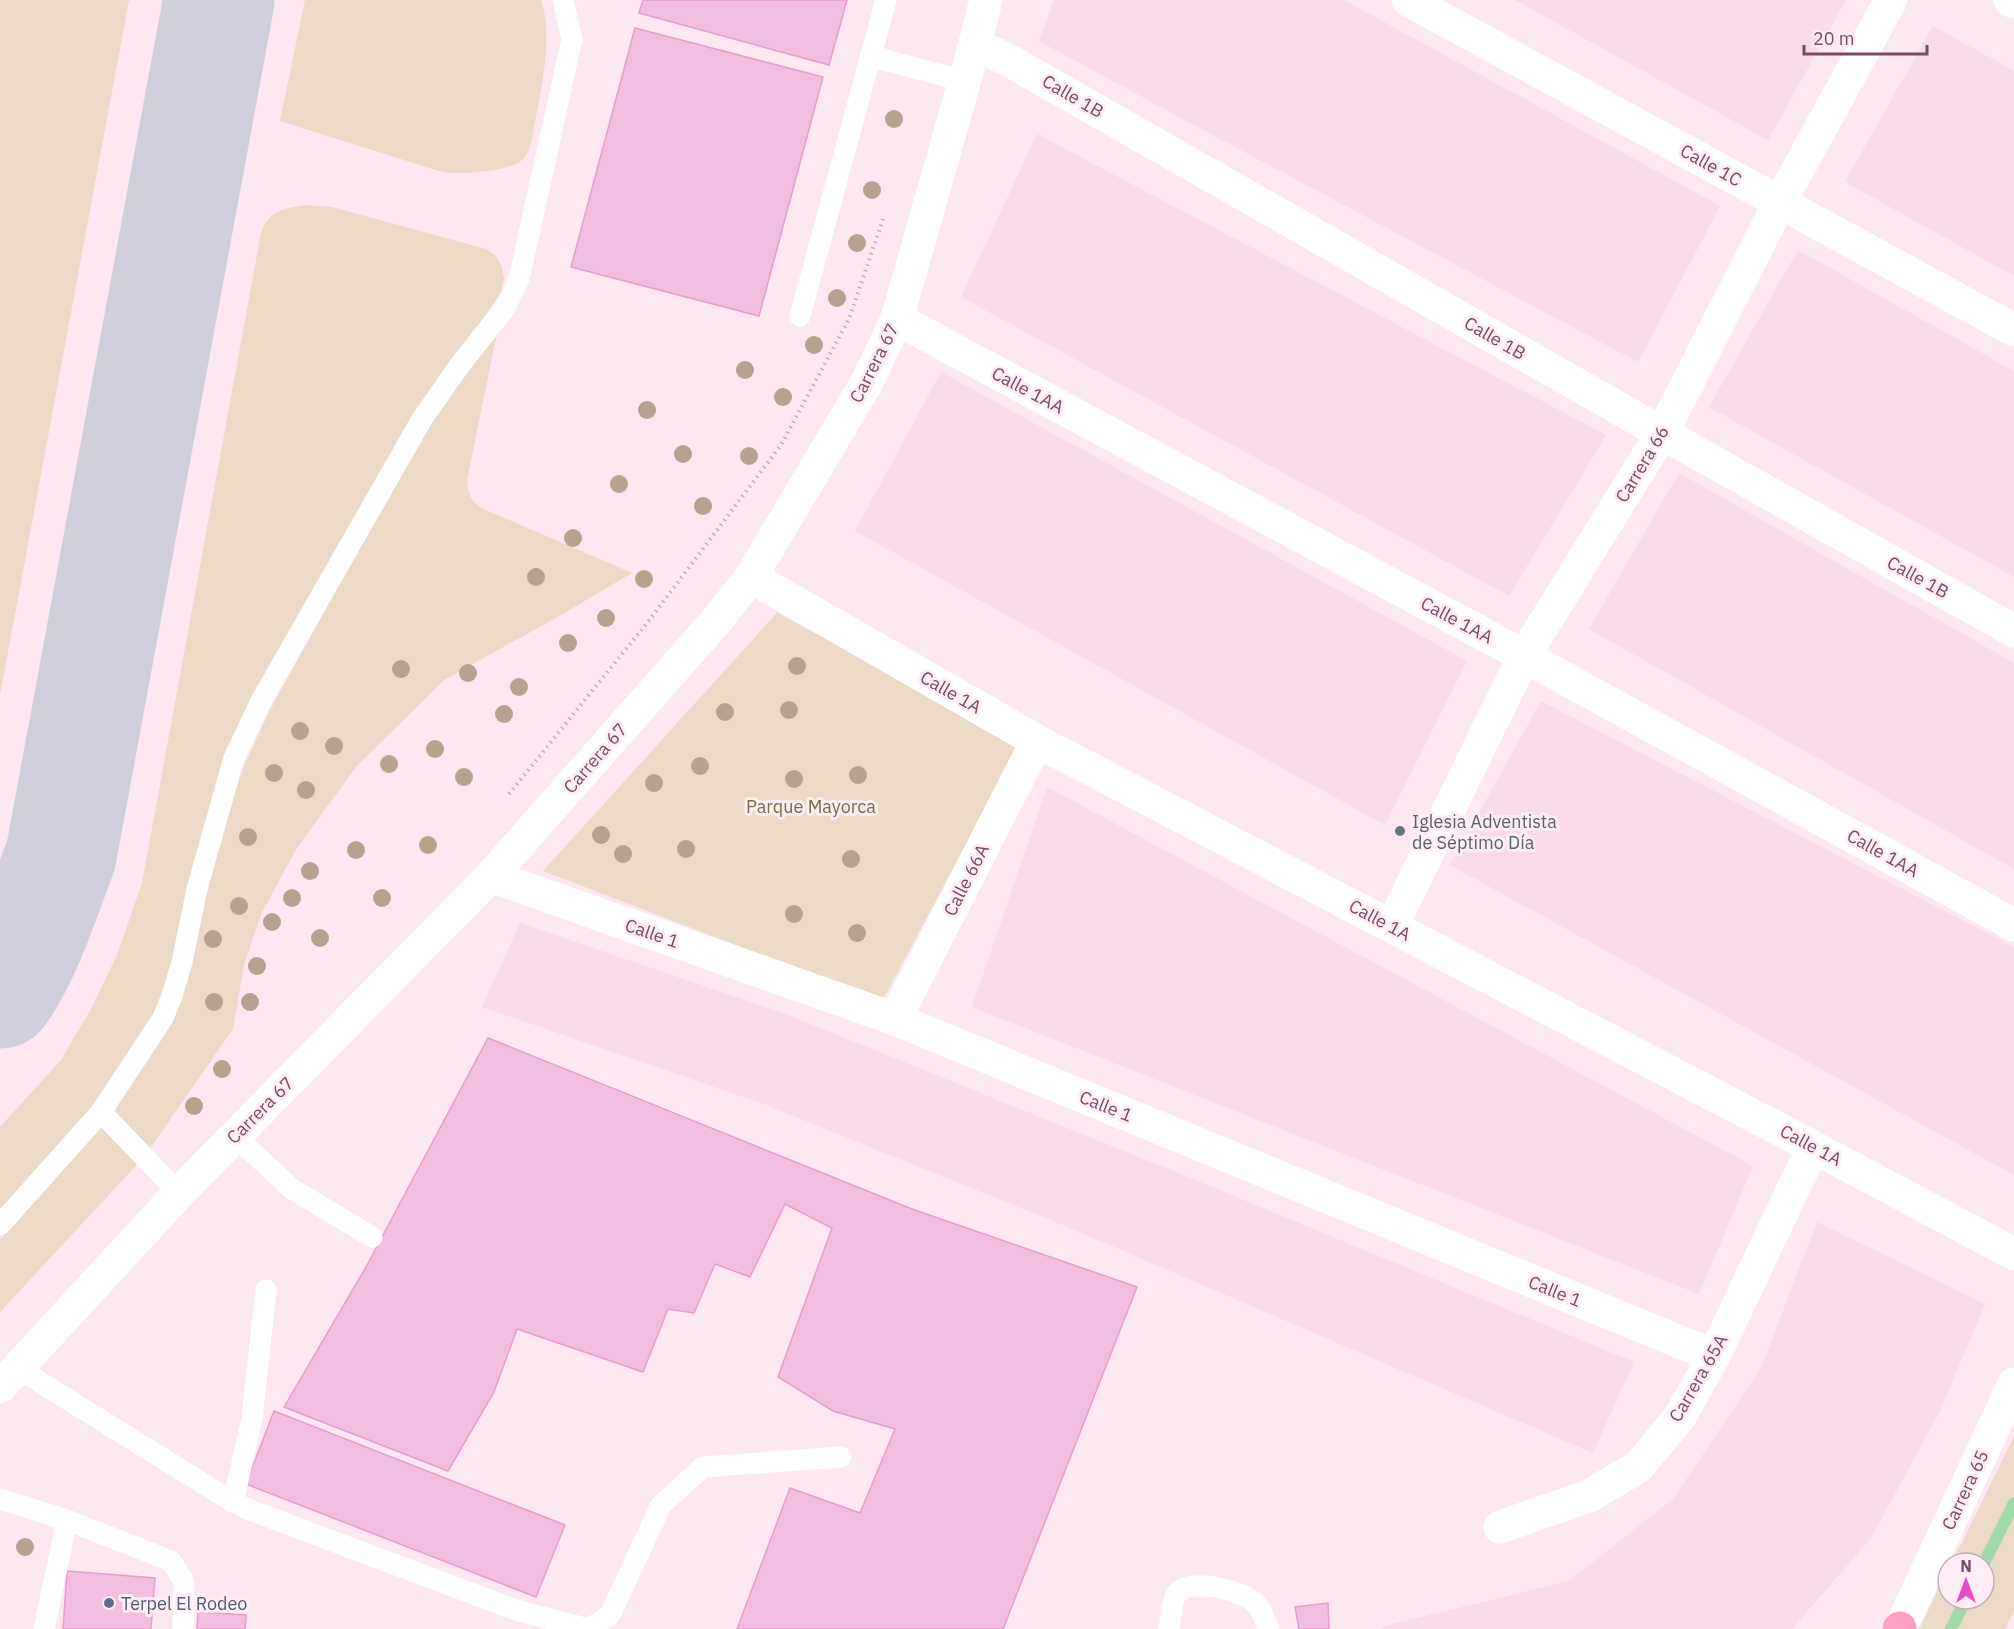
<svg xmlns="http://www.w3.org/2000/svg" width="2014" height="1629" font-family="'IBM Plex Sans',sans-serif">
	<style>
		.residential { fill: #f9dbe9 }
		.green { fill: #ebdac5 }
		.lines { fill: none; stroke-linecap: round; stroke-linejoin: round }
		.stream { stroke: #a1d9a8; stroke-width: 12 }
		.taxiway { stroke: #d0cedc; stroke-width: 111 }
		.building { fill: #f2bedf; stroke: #e59ecc; stroke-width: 1.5 }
		.path { stroke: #d8a1c4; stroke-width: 4; stroke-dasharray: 1.5 4.5; stroke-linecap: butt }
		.lane { stroke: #fff; stroke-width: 21 }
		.street { stroke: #fff; stroke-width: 33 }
		.secondary { stroke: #fff; stroke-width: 33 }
		.primary { stroke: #fb9fc4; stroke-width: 33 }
		.tree { fill: #b7a290 }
		.worship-dot { fill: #6b7280; stroke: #ffedf5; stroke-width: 2 }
		.service-dot { fill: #5c6f8a; stroke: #ffedf5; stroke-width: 2 }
		.labels { text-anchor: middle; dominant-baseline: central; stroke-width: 6; stroke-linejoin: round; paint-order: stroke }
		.street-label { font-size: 18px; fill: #774b68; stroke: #ffedf5 }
		.park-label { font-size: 18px; fill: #7d6a42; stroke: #ffedf5 }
		.worship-label { font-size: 18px; fill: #5b616d; stroke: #ffedf5; text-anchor: start }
		.service-label { font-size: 18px; fill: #4e5e75; stroke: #ffedf5; text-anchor: start }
	</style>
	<rect width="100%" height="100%" fill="#fde7f0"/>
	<g class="residential">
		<polygon points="1054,0 1344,0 1720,206 1638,362 1179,117 1039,41"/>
		<polygon points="1515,0 1846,0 1768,140"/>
		<polygon points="1933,26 2014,71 2014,276 1845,182"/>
		<polygon points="1037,134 1606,435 1509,596 961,297"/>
		<polygon points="1798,250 2014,371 2014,577 1709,407"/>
		<polygon points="941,372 1467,661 1385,825 855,531"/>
		<polygon points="1679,473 2014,663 2014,869 1589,629"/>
		<polygon points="1541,701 2014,947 2014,1175 1450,865"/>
		<polygon points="1047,787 1753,1166 1699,1294 972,1007"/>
		<polygon points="520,923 783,1013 1188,1177 1634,1362 1593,1453 1075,1230 764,1104 482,1007"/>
		<polygon points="1817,1222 1985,1304 1940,1411 1871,1538 1792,1629 1382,1629 1384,1626 1569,1581 1673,1499 1761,1368"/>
	</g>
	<g class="green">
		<polygon points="0,0 129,0 0,695"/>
		<path d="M305 0H541C555 41 538 102 531 144 529 150 527 156 522 160 507 172 460 175 442 172L280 121Z"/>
		<path d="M306 205 332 207 486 249 496 256 502 267 504 279 501 292 491 308 448 363 416 411 259 700 168 992 104 1097 0 1214V1127L61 1060 91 1009 117 955 142 883 261 233C268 210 286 208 306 205Z"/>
		<path d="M498 328 467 480C468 493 470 500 481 508L632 573 561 615 444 680 356 767 297 848 262 912 244 965 233 1029 144 1157 0 1312V1240L120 1098 177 1005 232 798 245 764 269 712 432 417Z"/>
		<polygon points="777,613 1021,742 882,1001 543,871"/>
		<polygon points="2014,1436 2014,1611 2005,1629 1919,1629 1948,1570 1948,1599 1984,1599 1984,1563 1952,1563"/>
	</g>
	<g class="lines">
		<g class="stream">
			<polyline points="1984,1563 2014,1503"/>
			<polyline points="1951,1629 1966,1599"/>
		</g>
		<path class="taxiway" d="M0 993C27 955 44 899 61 855L219 0"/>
	</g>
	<g class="building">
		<polygon points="643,0 847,0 829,65 639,13"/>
		<polygon points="635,28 823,77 759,316 571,267"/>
		<polygon points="488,1038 912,1209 1137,1287 1003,1629 737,1629 790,1488 860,1513 895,1429 833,1411 778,1377 832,1228 785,1204 750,1277 715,1264 694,1313 668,1309 643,1372 517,1329 494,1392 448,1471 284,1407 366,1267"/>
		<polygon points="274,1411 565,1525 536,1597 246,1484"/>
		<polygon points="67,1571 155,1578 151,1629 63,1629"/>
		<polygon points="1328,1603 1329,1629 1299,1629 1295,1607"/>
		<polygon points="198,1612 246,1615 245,1629 197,1629"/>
	</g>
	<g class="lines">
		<polyline class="path" points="509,794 651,618 781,445 849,319 883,219"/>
		<g class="lane">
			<polyline points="870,56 964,81"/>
			<polyline points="800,316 886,0"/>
			<polyline points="101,1112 179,1193"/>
			<polyline points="235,1136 292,1189 372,1237"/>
			<polyline points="0,1225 101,1112 163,1018 172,996 182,962 197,889 234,758 261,701 422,419 460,365 505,308 519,279 572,39 563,0"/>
			<polyline points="17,1368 233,1502 250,1510 516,1610 588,1629"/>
			<polyline points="0,1499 67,1520 171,1561 184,1582 183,1629"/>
			<polyline points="233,1502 252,1419 266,1290"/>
			<polyline points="44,1629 67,1520"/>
			<polyline points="589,1629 610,1615 661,1505 703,1467 841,1457"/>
			<path d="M1169 1629C1171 1619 1171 1606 1175 1597 1185 1574 1245 1591 1256 1604 1262 1611 1265 1621 1269 1629"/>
		</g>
		<g class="street">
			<polyline points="1408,0 2014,330"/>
			<polyline points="975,44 1010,61 1662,433 2014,631"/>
			<polyline points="897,319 1524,656 2014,925"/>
			<polyline points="751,577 1037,741 1813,1147 2014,1254"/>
			<polyline points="491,876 895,1019 1714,1356"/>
			<polyline points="1392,926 1524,656 1662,433 1780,202 1891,0"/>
			<polyline points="895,1019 1037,741"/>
			<polyline points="1500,1527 1589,1496 1638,1467 1679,1418 1714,1356 1813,1147"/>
		</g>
		<g class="secondary">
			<polyline points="2010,0 2014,2"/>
			<polyline points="0,1387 179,1193 491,876 717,620 751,577 867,382 897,319 975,44 986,0"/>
			<polyline points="1900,1629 2014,1384"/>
		</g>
		<polyline class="primary" points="1899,1629 1900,1628"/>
	</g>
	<g class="tree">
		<circle cx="894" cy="119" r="9"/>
		<circle cx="872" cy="190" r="9"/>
		<circle cx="857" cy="243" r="9"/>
		<circle cx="837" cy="298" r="9"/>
		<circle cx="814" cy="345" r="9"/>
		<circle cx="745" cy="370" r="9"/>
		<circle cx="783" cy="397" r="9"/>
		<circle cx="647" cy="410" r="9"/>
		<circle cx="683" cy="454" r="9"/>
		<circle cx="749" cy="456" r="9"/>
		<circle cx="619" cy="484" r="9"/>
		<circle cx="703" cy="506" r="9"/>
		<circle cx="573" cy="538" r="9"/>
		<circle cx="536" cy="577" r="9"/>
		<circle cx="644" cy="579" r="9"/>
		<circle cx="606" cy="618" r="9"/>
		<circle cx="568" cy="643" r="9"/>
		<circle cx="797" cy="666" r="9"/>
		<circle cx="401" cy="669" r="9"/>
		<circle cx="468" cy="673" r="9"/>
		<circle cx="519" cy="687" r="9"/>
		<circle cx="789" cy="710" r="9"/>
		<circle cx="725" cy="712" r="9"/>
		<circle cx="504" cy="714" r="9"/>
		<circle cx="300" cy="731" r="9"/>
		<circle cx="334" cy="746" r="9"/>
		<circle cx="435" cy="749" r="9"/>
		<circle cx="389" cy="764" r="9"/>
		<circle cx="700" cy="766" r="9"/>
		<circle cx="274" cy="773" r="9"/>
		<circle cx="858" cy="775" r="9"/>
		<circle cx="464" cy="777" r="9"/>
		<circle cx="794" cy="779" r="9"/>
		<circle cx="654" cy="783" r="9"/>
		<circle cx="306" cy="790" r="9"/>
		<circle cx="601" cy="835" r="9"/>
		<circle cx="248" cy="837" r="9"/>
		<circle cx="428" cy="845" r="9"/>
		<circle cx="686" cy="849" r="9"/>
		<circle cx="356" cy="850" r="9"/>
		<circle cx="623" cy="854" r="9"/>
		<circle cx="851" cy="859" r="9"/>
		<circle cx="310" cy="871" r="9"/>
		<circle cx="292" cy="898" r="9"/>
		<circle cx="382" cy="898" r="9"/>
		<circle cx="239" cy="906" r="9"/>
		<circle cx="794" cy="914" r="9"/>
		<circle cx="272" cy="922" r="9"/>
		<circle cx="857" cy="933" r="9"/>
		<circle cx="320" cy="938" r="9"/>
		<circle cx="213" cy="939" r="9"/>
		<circle cx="257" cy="966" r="9"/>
		<circle cx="214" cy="1002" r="9"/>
		<circle cx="250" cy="1002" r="9"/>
		<circle cx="222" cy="1069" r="9"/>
		<circle cx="194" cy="1106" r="9"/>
		<circle cx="25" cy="1547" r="9"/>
	</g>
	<circle class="worship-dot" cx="1400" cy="831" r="6"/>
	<circle class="service-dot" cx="109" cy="1603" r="6"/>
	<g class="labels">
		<g class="street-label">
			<text transform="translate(1073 96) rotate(30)">Calle 1B</text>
			<text transform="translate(1711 165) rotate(29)">Calle 1C</text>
			<text transform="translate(1495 338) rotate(30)">Calle 1B</text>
			<text transform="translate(874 363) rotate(-63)">Carrera 67</text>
			<text transform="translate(1028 390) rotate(28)">Calle 1AA</text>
			<text transform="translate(1642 464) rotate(-59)">Carrera 66</text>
			<text transform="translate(1918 577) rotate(29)">Calle 1B</text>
			<text transform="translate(1457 620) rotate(28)">Calle 1AA</text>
			<text transform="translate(951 692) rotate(30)">Calle 1A</text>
			<text transform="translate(595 758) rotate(-49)">Carrera 67</text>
			<text transform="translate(1883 853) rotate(29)">Calle 1AA</text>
			<text transform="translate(966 880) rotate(-63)">Calle 66A</text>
			<text transform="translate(1380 920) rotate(28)">Calle 1A</text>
			<text transform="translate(652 933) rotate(19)">Calle 1</text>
			<text transform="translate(1106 1106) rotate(22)">Calle 1</text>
			<text transform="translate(260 1110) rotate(-45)">Carrera 67</text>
			<text transform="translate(1811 1145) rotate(28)">Calle 1A</text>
			<text transform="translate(1555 1291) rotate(22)">Calle 1</text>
			<text transform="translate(1698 1378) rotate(-60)">Carrera 65A</text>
			<text transform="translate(1965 1490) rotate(-65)">Carrera 65</text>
		</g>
		<g class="park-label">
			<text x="811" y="806">Parque Mayorca</text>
		</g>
		<g class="worship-label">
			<text x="1412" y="821">Iglesia Adventista<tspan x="1412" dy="21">de Séptimo Día</tspan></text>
		</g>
		<g class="service-label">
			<text x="121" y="1603">Terpel El Rodeo</text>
		</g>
	</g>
	<g transform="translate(1966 1581)"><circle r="28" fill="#ffedf5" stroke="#c9acbd" stroke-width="1.5"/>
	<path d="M0-4.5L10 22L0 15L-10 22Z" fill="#e74bc9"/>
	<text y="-9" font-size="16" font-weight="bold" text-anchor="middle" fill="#774b68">N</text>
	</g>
	<path d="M1804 45v9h123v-9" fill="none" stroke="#774b68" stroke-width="3"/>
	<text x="1813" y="45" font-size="18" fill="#774b68" stroke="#ffedf5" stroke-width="4.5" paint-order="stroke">20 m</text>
</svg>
